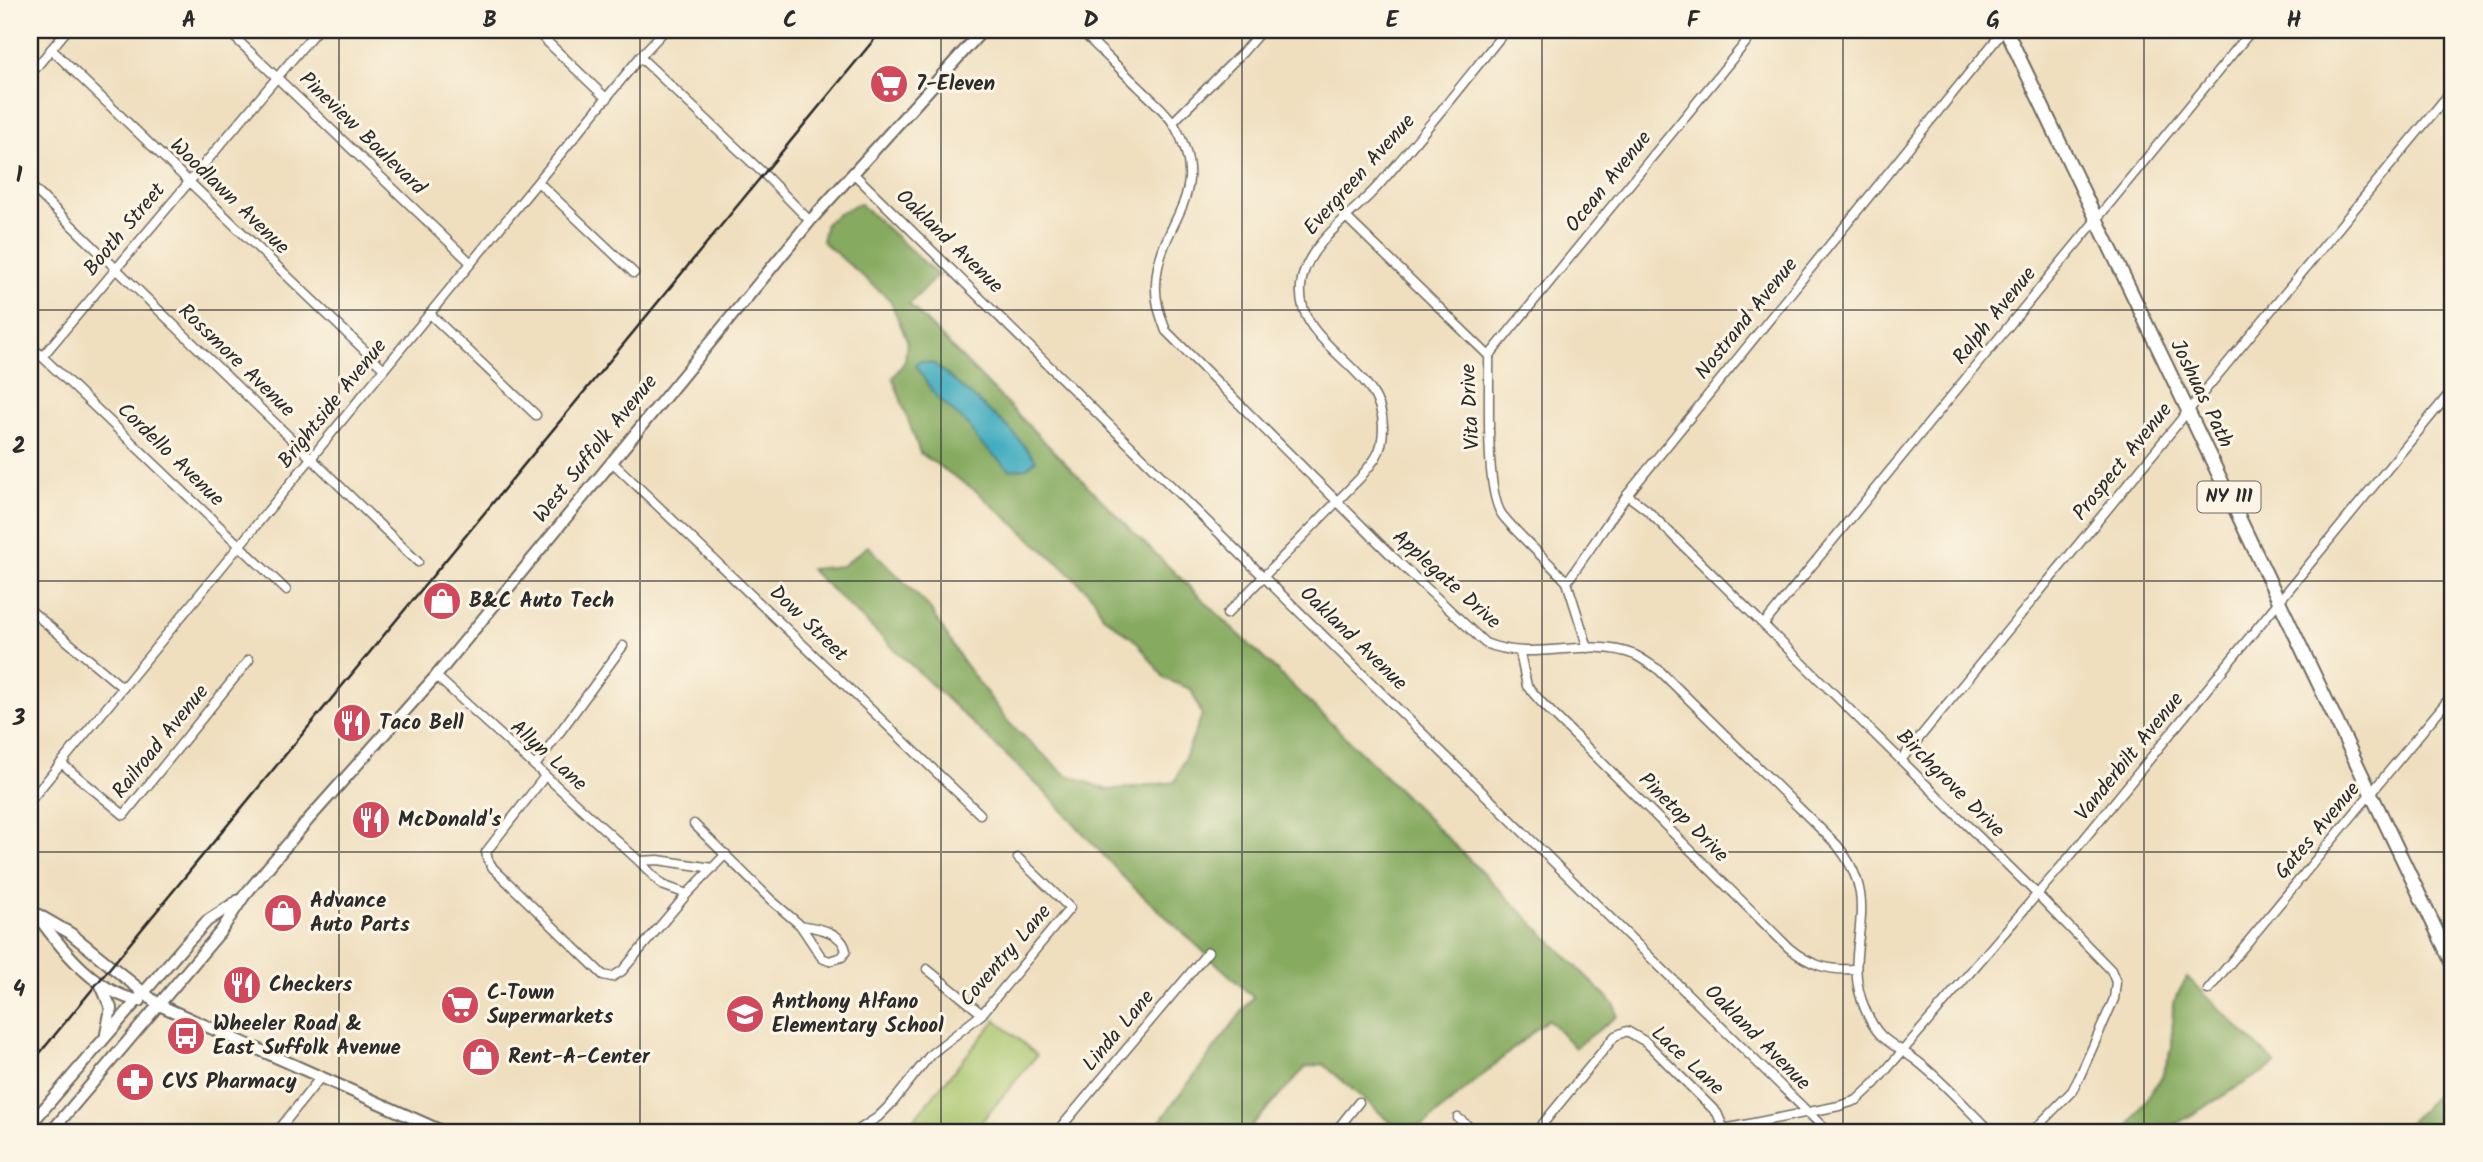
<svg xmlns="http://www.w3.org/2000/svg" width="2483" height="1162" font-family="Kalam,sans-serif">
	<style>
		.green { fill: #a8c56c; stroke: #6a784c; stroke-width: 2 }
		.forest { fill: #86aa60; stroke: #586a46; stroke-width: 2; fill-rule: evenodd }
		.water { fill: #40acbf; stroke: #366c75; stroke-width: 2 }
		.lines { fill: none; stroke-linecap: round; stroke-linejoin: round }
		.minor-casing { stroke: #706a5f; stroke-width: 11 }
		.secondary-casing { stroke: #706a5f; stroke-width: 14 }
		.primary-casing { stroke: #706a5f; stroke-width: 16 }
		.minor { stroke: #fff; stroke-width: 8 }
		.secondary { stroke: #fff; stroke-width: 10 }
		.primary { stroke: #fff; stroke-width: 12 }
		.rail { stroke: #2b2b2b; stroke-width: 2.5 }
		.grid { fill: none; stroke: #2b2b2b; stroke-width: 2; stroke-opacity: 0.55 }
		.labels { text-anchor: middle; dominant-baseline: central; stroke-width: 6; stroke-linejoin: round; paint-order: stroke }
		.shield { fill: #fcf5e5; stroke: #6a6863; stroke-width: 2 }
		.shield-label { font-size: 19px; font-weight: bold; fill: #2b2b2b }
		.poi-label { font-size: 21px; font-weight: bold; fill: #2b2b2b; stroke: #fcf5e5; text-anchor: start }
		.street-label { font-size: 21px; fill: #2b2b2b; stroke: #fcf5e5 }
		.neatline { fill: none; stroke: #2b2b2b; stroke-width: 2.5 }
		.grid-label { font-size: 23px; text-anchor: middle; font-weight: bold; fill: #2b2b2b }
	</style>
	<rect width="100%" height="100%" fill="#fcf5e5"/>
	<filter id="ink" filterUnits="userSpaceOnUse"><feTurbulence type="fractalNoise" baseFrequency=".0143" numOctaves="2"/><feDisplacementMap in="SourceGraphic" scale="14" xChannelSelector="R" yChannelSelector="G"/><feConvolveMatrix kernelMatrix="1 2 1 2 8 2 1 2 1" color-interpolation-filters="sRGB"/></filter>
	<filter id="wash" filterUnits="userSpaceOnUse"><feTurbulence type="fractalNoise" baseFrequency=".00686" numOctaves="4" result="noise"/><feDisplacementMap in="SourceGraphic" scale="28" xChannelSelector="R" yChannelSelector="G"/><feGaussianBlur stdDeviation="1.57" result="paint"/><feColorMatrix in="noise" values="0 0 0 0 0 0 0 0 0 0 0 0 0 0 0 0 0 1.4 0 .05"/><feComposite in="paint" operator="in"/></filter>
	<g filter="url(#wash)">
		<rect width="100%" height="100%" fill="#efdfbf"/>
		<polygon class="green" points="996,1020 1037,1055 973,1132 903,1132"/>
		<g class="forest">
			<path d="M859 203 938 275 909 304 1140 539 1361 752 1615 1005 1617 1016 1575 1048 1548 1019 1425 1124 1402 1132 1323 1064 1306 1067 1246 1132H1152L1253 997 1128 882 1050 797 810 569 842 566 868 546 928 606 964 663 1010 724 1065 774 1108 790 1175 782 1202 715 1191 689 1165 679 1137 642 1102 615 1094 598 1062 566 976 491 920 453 893 378 905 361 907 340 890 300 822 241 826 223 838 214ZM920 361 934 364 1010 429 977 440 970 427 915 365Z"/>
			<polygon points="2187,977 2276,1064 2163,1132 2125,1132 2162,1076 2172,1048 2173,1003"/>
			<polygon points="2434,1097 2453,1113 2453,1132 2400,1132"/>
		</g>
		<polygon class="water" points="920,361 934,364 1010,429 1036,460 1026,468 1010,470 977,440 970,427 935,395 915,365"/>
	</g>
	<g filter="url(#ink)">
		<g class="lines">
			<defs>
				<g id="minor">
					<polyline points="227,30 471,263"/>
					<polyline points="535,30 607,99"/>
					<polyline points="765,30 766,30"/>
					<path d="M1080 30C1101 50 1121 70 1142 90 1153 101 1167 112 1175 126 1215 198 1158 221 1156 284 1155 301 1160 315 1166 331L1390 554 1485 643C1536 664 1586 635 1635 655 1643 659 1651 665 1659 670L1837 845C1888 908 1838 947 1865 1009 1879 1043 1892 1042 1917 1061 1944 1082 1967 1109 1991 1132"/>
					<polyline points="51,49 384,369"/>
					<polyline points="640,57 763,173 810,221"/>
					<polyline points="30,75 67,30"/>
					<polyline points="1173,122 1243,52 1262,30"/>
					<polyline points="853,173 1828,1132"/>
					<polyline points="538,182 634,273"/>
					<polyline points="30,185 418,562"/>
					<path d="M1347 218 1489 356C1490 390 1484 493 1503 516 1521 538 1547 560 1567 582"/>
					<polyline points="430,314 536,415"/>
					<polyline points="30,345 286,590"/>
					<polyline points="1489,356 1756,30"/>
					<polyline points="42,357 317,30"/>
					<polyline points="611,461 980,814"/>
					<polyline points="1627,495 1647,510 2038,895 2111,970 2116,982 2114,999 2079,1078 2072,1091 2032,1132"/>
					<polyline points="30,610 123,688"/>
					<path d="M1227 614 1360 478C1365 471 1372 464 1376 457 1382 448 1383 436 1383 426 1382 363 1289 346 1302 279 1309 243 1354 213 1378 186 1423 135 1464 82 1506 30"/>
					<polyline points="1764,624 2252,30"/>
					<polyline points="1588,648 1567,582 1627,495 2004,30"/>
					<path d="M1520 653 1527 686 1542 703 1789 948C1810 965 1828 971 1855 969"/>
					<polyline points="436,676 639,861 662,885 687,894"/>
					<polyline points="1901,760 2453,89"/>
					<polyline points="61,763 124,815 249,660"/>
					<polyline points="535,766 623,646"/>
					<polyline points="545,776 486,852 488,860 493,868 603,975 612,977 622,971 687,894 726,854"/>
					<polyline points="30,801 640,57 665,30"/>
					<path d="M694 824 771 900 800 925 822 958 829 961 842 957 846 951C842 931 817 928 800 925"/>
					<polyline points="639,861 658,860 713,868"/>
					<polyline points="927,969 982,1014"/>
					<polyline points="2208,990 2453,694"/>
					<polyline points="1458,1118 1476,1132"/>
					<polyline points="1724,1129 1839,1106 1857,1100 1875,1083 2071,855 2453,389"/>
					<polyline points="277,1132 320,1078"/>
					<polyline points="855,1132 878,1117 893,1102 931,1054 982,1014 1070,908 1018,858"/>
					<polyline points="1057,1132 1208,952"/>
					<polyline points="1335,1132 1359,1102"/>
					<polyline points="1536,1132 1615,1036 1627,1031 1646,1042 1717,1113 1724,1129"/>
				</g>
				<g id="secondary">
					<polyline points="30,910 70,933 159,1005 444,1132"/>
					<path d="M39 918C64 952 97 993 140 1001"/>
					<polyline points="100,983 111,1008 106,1034"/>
					<polyline points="30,1125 183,947 207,921 239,900"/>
					<polyline points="51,1132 221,931 244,896 308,820 436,676 810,221 983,30"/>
				</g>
				<polyline id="primary" points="2006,30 2453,965"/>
			</defs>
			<use href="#minor" class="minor-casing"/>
			<use href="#secondary" class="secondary-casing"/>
			<use href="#primary" class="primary-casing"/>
			<use href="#minor" class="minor"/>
			<use href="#secondary" class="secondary"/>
			<use href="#primary" class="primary"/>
			<polyline class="rail" points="30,1065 882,30"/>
		</g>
	</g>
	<path class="grid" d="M339 30V1132M640 30V1132M941 30V1132M1242 30V1132M1542 30V1132M1843 30V1132M2144 30V1132M30 310H2453M30 581H2453M30 852H2453"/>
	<defs>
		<symbol id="supermarket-disc" viewBox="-11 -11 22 22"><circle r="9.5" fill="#d1495b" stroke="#fcf5e5"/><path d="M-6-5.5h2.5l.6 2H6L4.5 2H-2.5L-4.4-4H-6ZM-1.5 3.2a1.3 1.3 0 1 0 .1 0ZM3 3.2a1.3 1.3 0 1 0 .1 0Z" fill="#fff"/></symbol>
		<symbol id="shop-disc" viewBox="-11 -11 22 22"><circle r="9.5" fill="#d1495b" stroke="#fcf5e5"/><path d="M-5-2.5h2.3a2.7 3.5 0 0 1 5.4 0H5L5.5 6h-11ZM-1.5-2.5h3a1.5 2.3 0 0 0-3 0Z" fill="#fff"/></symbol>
		<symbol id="restaurant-disc" viewBox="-11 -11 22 22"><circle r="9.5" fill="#d1495b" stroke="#fcf5e5"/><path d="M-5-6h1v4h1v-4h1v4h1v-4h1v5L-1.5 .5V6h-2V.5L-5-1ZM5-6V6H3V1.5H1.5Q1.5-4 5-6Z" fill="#fff"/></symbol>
		<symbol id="school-disc" viewBox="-11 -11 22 22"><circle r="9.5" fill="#d1495b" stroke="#fcf5e5"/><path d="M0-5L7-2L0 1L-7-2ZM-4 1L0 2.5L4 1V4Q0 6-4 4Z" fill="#fff"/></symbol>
		<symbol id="bus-disc" viewBox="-11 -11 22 22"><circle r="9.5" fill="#d1495b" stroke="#fcf5e5"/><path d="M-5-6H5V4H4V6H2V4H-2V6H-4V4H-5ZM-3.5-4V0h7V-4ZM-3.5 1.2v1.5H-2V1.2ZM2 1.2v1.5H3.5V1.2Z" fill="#fff"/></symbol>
		<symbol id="pharmacy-disc" viewBox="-11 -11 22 22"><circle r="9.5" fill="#d1495b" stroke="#fcf5e5"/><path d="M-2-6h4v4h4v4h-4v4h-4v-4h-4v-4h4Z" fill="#fff"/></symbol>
	</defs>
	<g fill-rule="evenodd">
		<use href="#supermarket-disc" x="867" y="62" width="44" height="44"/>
		<use href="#shop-disc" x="420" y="579" width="44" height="44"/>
		<use href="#restaurant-disc" x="330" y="701" width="44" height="44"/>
		<use href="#restaurant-disc" x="349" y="798" width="44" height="44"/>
		<use href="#shop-disc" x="261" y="891" width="44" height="44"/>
		<use href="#restaurant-disc" x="220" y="963" width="44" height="44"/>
		<use href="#supermarket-disc" x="438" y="983" width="44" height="44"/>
		<use href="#school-disc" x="723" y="992" width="44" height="44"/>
		<use href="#bus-disc" x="164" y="1014" width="44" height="44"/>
		<use href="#shop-disc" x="459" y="1035" width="44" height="44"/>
		<use href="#pharmacy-disc" x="113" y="1060" width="44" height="44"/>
	</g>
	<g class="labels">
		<rect class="shield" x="2197.5" y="481.5" width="63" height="31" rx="5"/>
		<g class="shield-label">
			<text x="2229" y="497">NY 111</text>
		</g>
		<g class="poi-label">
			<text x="916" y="84">7-Eleven</text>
			<text x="469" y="601">B&amp;C Auto Tech</text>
			<text x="379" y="723">Taco Bell</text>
			<text x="398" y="820">McDonald's</text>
			<text x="310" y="901">Advance<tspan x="310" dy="24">Auto Parts</tspan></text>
			<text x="269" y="985">Checkers</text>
			<text x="487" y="993">C‑Town<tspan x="487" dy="24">Supermarkets</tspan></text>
			<text x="772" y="1002">Anthony Alfano<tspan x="772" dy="24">Elementary School</tspan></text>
			<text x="213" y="1024">Wheeler Road &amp;<tspan x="213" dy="24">East Suffolk Avenue</tspan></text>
			<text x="508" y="1057">Rent-A-Center</text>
			<text x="162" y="1082">CVS Pharmacy</text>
		</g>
		<g class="street-label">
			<text transform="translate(362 134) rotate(44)">Pineview Boulevard</text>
			<text transform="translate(1360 175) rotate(-48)">Evergreen Avenue</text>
			<text transform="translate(1609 182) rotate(-51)">Ocean Avenue</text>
			<text transform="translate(229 197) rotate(44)">Woodlawn Avenue</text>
			<text transform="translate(125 230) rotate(-50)">Booth Street</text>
			<text transform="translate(949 242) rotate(44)">Oakland Avenue</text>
			<text transform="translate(1995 316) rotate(-51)">Ralph Avenue</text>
			<text transform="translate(1747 319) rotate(-51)">Nostrand Avenue</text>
			<text transform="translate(236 361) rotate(44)">Rossmore Avenue</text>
			<text transform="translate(2201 394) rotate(64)">Joshuas Path</text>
			<text transform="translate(333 404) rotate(-51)">Brightside Avenue</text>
			<text transform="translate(1471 407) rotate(-93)">Vita Drive</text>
			<text transform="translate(596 449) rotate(-51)">West Suffolk Avenue</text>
			<text transform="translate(170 455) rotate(44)">Cordello Avenue</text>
			<text transform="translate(2123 462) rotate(-51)">Prospect Avenue</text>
			<text transform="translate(1446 580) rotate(42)">Applegate Drive</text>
			<text transform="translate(808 624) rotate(44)">Dow Street</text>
			<text transform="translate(1353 639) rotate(44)">Oakland Avenue</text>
			<text transform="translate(161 742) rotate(-51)">Railroad Avenue</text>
			<text transform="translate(548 756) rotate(42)">Allyn Lane</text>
			<text transform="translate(2130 757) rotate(-51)">Vanderbilt Avenue</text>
			<text transform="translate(1950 784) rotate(45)">Birchgrove Drive</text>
			<text transform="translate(1683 818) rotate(45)">Pinetop Drive</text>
			<text transform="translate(2318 831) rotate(-50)">Gates Avenue</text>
			<text transform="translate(1006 956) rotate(-49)">Coventry Lane</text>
			<text transform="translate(1119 1031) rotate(-50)">Linda Lane</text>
			<text transform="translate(1757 1038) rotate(45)">Oakland Avenue</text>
			<text transform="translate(1687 1061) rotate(43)">Lace Lane</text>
		</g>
	</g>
	<rect width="2483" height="1162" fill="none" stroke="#fcf5e5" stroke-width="77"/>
	<rect x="38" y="38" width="2406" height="1086" class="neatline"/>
	<g class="grid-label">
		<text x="189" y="27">A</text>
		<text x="490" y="27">B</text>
		<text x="790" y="27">C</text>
		<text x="1091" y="27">D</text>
		<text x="1392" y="27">E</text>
		<text x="1693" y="27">F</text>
		<text x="1993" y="27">G</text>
		<text x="2294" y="27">H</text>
		<text x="19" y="182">1</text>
		<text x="19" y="453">2</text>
		<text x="19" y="725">3</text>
		<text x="19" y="996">4</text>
	</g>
</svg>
